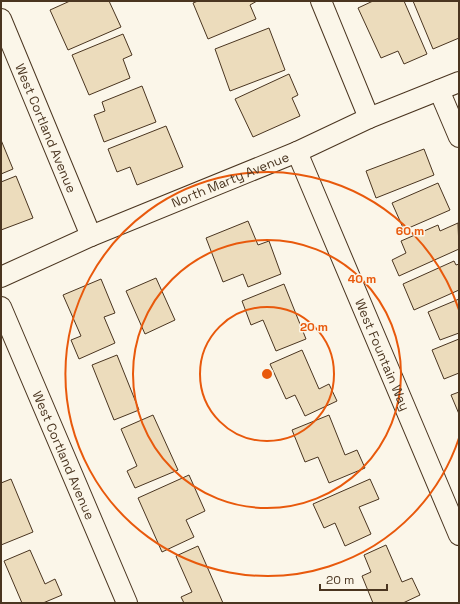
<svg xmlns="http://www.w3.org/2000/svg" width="460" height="604" font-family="'Space Grotesk',sans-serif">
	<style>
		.building { fill: #ecdcbc; stroke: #4a3520 }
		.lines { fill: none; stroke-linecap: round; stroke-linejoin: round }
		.street-casing { stroke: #4a3520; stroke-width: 22 }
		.street { stroke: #fbf6e9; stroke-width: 20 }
		.ring { fill: none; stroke: #e8590c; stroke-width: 2 }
		.labels { text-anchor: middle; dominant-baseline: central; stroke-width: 3; stroke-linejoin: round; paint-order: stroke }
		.street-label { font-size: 13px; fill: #4a3520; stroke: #fbf6e9 }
		.centre { fill: #e8590c; stroke: #fbf6e9; stroke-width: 2 }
		.ring-label { font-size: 12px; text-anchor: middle; font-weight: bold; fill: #e8590c; stroke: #fbf6e9; stroke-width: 3; stroke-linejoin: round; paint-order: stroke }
	</style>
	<rect width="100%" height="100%" fill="#fbf6e9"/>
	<g class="building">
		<polygon points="70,1 109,1 121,27 68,50 50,10"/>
		<polygon points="198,1 257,1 250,5 256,19 208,39 193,3"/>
		<polygon points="373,1 404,1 427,54 404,64 398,51 381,58 358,8"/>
		<polygon points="413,1 459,1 459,38 433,49"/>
		<polygon points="269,28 285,70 230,91 215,49"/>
		<polygon points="123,34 132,55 123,59 130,78 89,95 72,55"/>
		<polygon points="289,74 298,95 292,98 300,116 253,137 235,99"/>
		<polygon points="142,86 156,122 104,142 94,115 105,111 102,102"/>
		<polygon points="166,126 183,167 137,185 130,167 117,172 108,149"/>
		<polygon points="1,140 13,169 1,174"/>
		<polygon points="424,149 434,175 376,198 366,171"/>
		<polygon points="16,176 33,218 1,230 1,182"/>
		<polygon points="438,183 450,210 404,230 392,203"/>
		<polygon points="248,221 258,245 269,241 281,274 248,287 243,274 223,282 206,238"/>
		<polygon points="458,223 459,249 399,276 392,260 406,253 401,241 438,225 440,231"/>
		<polygon points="454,261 456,265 459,264 459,290 414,310 403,284"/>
		<polygon points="156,278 175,320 145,334 126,291"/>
		<polygon points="101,279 115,313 104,317 115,343 79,359 71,340 81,336 63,295"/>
		<polygon points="284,284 306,339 276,351 263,320 251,325 242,301"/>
		<polygon points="459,299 459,333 440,340 428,312"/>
		<polygon points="459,339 459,373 444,379 432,350"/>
		<polygon points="302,350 319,389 329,384 337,401 305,416 295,395 286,399 270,364"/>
		<polygon points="117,355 139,410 114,420 92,365"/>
		<polygon points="459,392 459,414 451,395"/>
		<polygon points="153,415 178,470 135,488 127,471 137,466 121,429"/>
		<polygon points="329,415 345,455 357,450 365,468 329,483 318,457 305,462 292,430"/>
		<polygon points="189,475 205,511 186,520 194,537 162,552 138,498"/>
		<polygon points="11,479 33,532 1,545 1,483"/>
		<polygon points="370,479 379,499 359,507 371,534 345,546 335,523 324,528 313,504"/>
		<polygon points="386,545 402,582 412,578 420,595 403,603 373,603 362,576 371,572 364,555"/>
		<polygon points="198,546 223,603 184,603 181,597 192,592 176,556"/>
		<polygon points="30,550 45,584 55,579 62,595 43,603 22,603 4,561"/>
	</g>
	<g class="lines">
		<defs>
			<g id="street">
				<polyline points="321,1 369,118"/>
				<path id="s1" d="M1 19 91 236"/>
				<polyline points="439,90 459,137"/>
				<path id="s2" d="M297 152 459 535"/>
				<path id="s3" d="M1 277 91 236 297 152 369 118 459 82"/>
				<path id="s4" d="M1 307 127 603"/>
			</g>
		</defs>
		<use href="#street" class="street-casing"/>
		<use href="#street" class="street"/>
	</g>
	<g class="ring">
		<circle cx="267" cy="374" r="67"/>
		<circle cx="267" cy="374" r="134"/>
		<path d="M459 438A202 202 0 1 1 459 310"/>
	</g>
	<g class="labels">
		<g class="street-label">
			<text stroke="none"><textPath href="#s1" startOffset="118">West Cortland Avenue</textPath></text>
			<text stroke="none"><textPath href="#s3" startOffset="249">North Marty Avenue</textPath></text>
			<text stroke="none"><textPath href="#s2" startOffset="220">West Fountain Way</textPath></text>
			<text stroke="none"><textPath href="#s4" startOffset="161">West Cortland Avenue</textPath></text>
		</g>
	</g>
	<circle cx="267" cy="374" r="6" class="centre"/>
	<g class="ring-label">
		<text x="410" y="235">60 m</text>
		<text x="362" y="283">40 m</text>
		<text x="314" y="331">20 m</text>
	</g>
	<rect width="460" height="604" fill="none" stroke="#4a3520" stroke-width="4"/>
	<path d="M320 584v6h67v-6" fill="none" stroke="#4a3520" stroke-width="2"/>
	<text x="326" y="584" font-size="12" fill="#4a3520" stroke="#fbf6e9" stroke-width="3" paint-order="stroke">20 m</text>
</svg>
